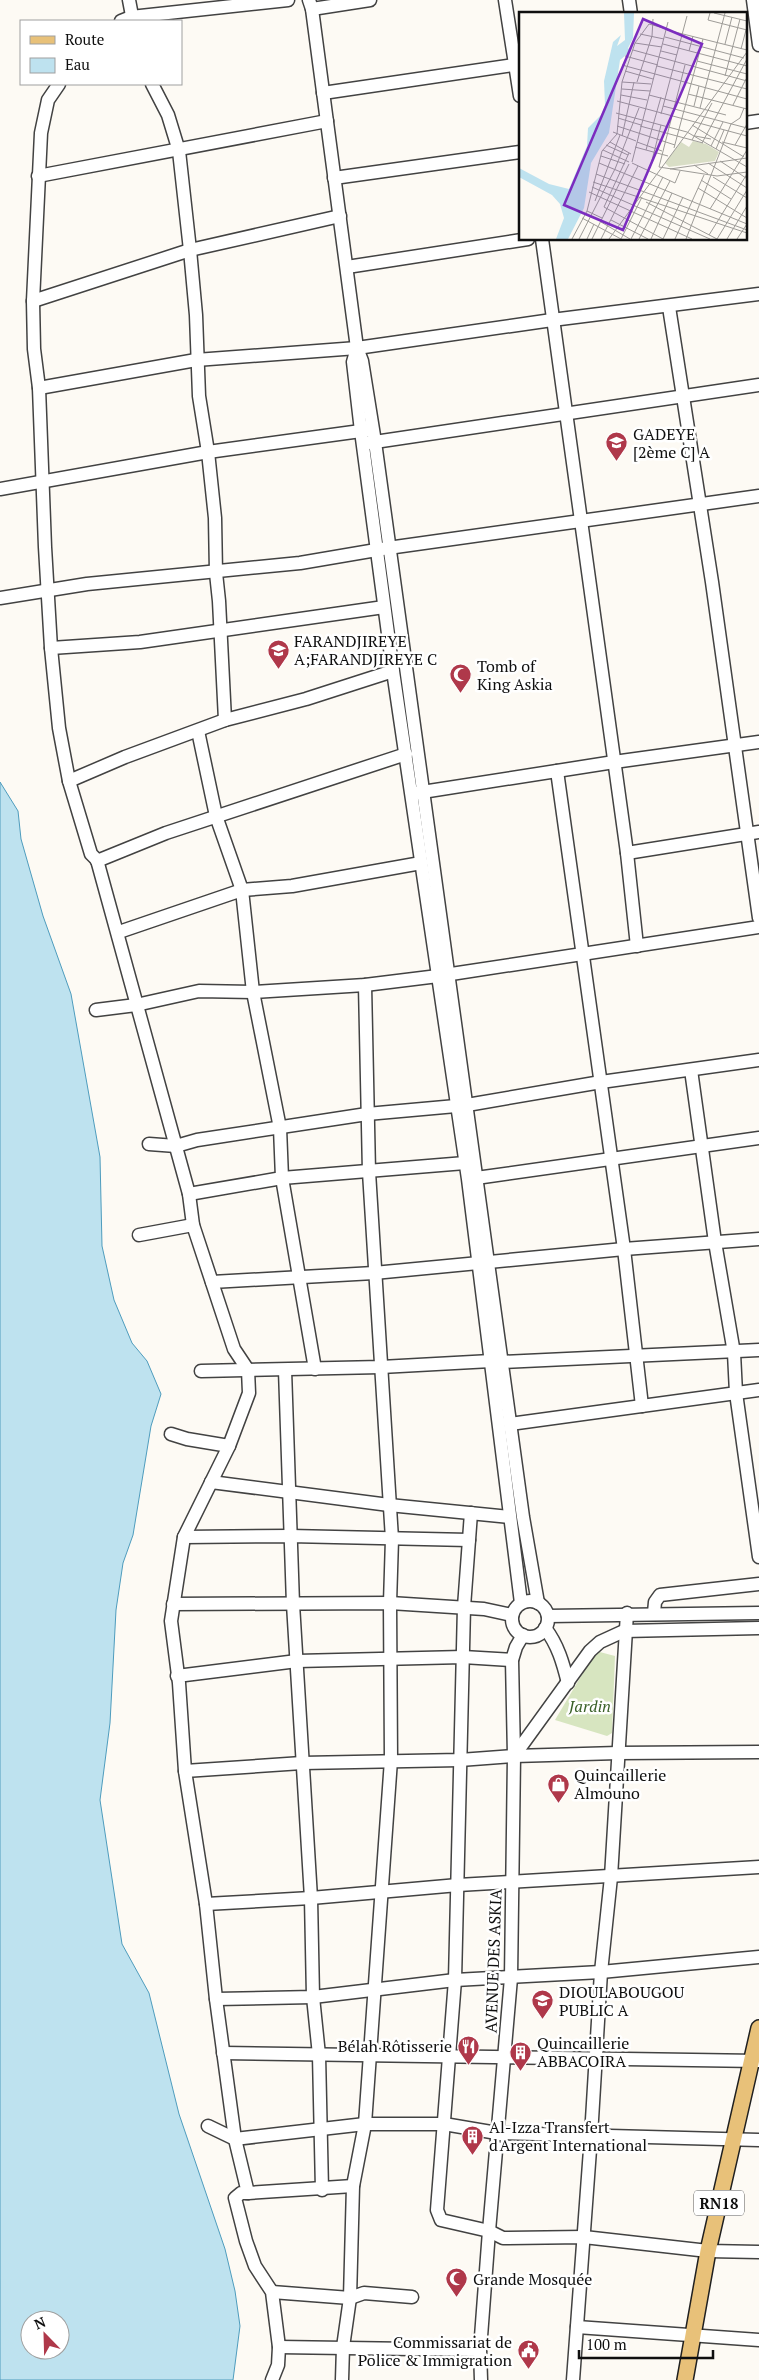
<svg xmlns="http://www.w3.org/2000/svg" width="759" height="2380" font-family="'PT Serif',serif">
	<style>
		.green { fill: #d7e5c0 }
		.water { fill: #bee2ef; stroke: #4e9cbd; fill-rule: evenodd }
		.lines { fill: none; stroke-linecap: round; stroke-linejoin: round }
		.minor-casing { stroke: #424242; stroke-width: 15 }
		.major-casing { stroke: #202020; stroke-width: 18 }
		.minor { stroke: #fff; stroke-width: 12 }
		.major { stroke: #e8c179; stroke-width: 15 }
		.labels { text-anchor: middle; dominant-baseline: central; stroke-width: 5; stroke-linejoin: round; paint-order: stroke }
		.shield { fill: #fff; stroke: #575757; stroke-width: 1 }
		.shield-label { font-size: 15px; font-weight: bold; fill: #0f0f0f }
		.poi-label { font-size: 16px; fill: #0f0f0f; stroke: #fff; text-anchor: start }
		.park-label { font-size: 16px; font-style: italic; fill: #396027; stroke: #fff }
		.street-label { font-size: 16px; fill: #0f0f0f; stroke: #fff }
		.inset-road { fill: none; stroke: #9e9c98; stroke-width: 1 }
		.view { fill: #7b2cbf; fill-opacity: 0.15; stroke: #7b2cbf; stroke-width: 2.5 }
		.inset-edge { fill: none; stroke: #0f0f0f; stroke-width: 2.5 }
	</style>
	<rect width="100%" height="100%" fill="#fdfaf4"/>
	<polygon class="green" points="596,1651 615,1656 612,1733 607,1736 555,1720"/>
	<path class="water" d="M0 782 18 811 21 839 43 916 71 994 100 1157 102 1246 114 1300 132 1343 147 1361 161 1394 151 1426 133 1535 123 1563 116 1610 110 1723 100 1800 122 1944 149 1993 179 2114 225 2249 235 2291 240 2326 233 2380H0ZM30 2320H60V2350H30Z"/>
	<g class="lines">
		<defs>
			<g id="minor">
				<polyline points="129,0 133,21"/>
				<polyline points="309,0 312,9 357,348 362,361 375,442 523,1517 538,1603"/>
				<polyline points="505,0 520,96"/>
				<polyline points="629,0 631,14"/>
				<polyline points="753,0 759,45"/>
				<polyline points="312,9 370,0"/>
				<polyline points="121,21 131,17 288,0"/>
				<polyline points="59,84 48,100 41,133 33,301 34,349 39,388 45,547 51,648 59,728 69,781 91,854 97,860 189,1194 193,1225 234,1349 248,1370 249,1393 229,1446 184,1537 171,1621 179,1683 185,1771 206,1904 216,1999 235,2139 248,2193 241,2193 235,2198 246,2241 255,2266 272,2292 279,2347 278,2365 272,2380"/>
				<polyline points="152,84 168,115 179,151 190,250 196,315 199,396 208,452 215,518 216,573 219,601 225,720"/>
				<polyline points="323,93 520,64"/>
				<polyline points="745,123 759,121"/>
				<polyline points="38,176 327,121"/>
				<polyline points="334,178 520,152"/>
				<polyline points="542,239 627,853 637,946"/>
				<polyline points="347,267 528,239"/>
				<polyline points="33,301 190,250 340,216"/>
				<polyline points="669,307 712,582 759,918"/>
				<polyline points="357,348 353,362 361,431 393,671 468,1179 521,1603"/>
				<polyline points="39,388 196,360 357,348 552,320 759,294"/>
				<polyline points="368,443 759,385"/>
				<polyline points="0,489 208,452 368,430"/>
				<polyline points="0,598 87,584 300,563 388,548 759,496"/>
				<polyline points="51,648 140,642 384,607"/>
				<polyline points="198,731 216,816 242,890 253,992 280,1128 282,1178 315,1369"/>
				<polyline points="557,771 624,1249 642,1406"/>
				<polyline points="69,781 125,757 225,720 306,699 393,671"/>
				<polyline points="416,793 614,762 759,742"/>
				<polyline points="627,853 759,832"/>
				<polyline points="97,861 166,833 406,754"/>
				<polyline points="119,932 242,890 292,886 421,863"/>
				<polyline points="96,1010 136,1005 199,991 253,992 365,985 438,976 759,927"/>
				<polyline points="691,1070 715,1242 734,1353 736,1393 759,1557"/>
				<polyline points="149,1144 176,1146 197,1140 367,1114 467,1105 601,1082 759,1060"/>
				<polyline points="469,1179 759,1138"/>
				<polyline points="189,1194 282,1178 465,1163"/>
				<polyline points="139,1235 193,1225"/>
				<polyline points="212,1282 374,1273 624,1249 759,1239"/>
				<polyline points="501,1362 759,1350"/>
				<polyline points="285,1370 293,1604 311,1898 313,1997 319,2055 322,2190"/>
				<polyline points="201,1371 381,1367 491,1361"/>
				<polyline points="510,1424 759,1390"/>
				<polyline points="171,1434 187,1439 229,1446"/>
				<polyline points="211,1482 389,1505 510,1517"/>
				<polyline points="471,1513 464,1607 455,1980 437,2210 441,2220 489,2231 503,2238 584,2237 708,2251 759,2252"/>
				<polyline points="184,1537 290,1536 469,1540"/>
				<circle cx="530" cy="1619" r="18"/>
				<polyline points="173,1604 390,1603 484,1609 512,1615"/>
				<polyline points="654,1613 655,1602 660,1595 759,1584"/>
				<polyline points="548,1616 759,1613"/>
				<path d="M545 1628C558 1645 563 1663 568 1683"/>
				<polyline points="177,1676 297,1661 463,1657 512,1660"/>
				<polyline points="514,1756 590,1651 600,1642 624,1631 759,1628"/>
				<polyline points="185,1771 302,1763 460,1760 514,1756 618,1753 759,1752"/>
				<polyline points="206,1904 311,1898 458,1885 759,1867"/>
				<polyline points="216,1999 313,1997 455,1980 601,1972 759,1957"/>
				<polyline points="223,2053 759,2061"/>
				<polyline points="208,2126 235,2139 365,2124 444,2124 497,2133 759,2140"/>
				<polyline points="248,2193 353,2186"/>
				<polyline points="272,2292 350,2298 364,2293 412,2297"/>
				<polyline points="577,2327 759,2340"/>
				<polyline points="279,2347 480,2350"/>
				<polyline points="342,2380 343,2347 350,2298 353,2186 365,2124 391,1760 390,1603 392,1539 369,1172 365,985"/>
				<polyline points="481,2380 480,2350 489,2231 511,1978 514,1756 512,1660 516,1647 523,1635"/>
				<polyline points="573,2380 591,2136 601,1972 611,1877 627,1613"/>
			</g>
			<polyline id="major" points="685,2380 708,2251 759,2028"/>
		</defs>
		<use href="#minor" class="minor-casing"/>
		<use href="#major" class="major-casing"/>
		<use href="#minor" class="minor"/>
		<use href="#major" class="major"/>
	</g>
	<defs>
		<symbol id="school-pin" viewBox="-11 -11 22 30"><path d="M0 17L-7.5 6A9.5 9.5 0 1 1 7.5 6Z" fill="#af384a" stroke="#fff"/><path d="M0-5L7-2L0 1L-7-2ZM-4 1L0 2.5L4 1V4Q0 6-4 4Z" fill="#fff"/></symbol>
		<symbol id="mosque-pin" viewBox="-11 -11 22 30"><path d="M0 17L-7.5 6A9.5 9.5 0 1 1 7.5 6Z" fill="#af384a" stroke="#fff"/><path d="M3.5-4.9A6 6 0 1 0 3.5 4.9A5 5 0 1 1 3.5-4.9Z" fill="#fff"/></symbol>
		<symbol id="shop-pin" viewBox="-11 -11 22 30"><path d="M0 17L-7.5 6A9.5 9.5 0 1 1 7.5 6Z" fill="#af384a" stroke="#fff"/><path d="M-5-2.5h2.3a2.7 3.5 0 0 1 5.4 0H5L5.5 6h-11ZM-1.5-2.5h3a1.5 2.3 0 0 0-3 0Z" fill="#fff"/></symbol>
		<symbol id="restaurant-pin" viewBox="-11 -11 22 30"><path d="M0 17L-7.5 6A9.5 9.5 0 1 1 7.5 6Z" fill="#af384a" stroke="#fff"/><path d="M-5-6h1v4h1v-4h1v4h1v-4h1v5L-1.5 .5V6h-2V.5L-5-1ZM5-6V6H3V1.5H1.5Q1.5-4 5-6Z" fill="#fff"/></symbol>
		<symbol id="building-pin" viewBox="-11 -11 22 30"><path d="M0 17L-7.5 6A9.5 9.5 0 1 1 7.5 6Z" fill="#af384a" stroke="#fff"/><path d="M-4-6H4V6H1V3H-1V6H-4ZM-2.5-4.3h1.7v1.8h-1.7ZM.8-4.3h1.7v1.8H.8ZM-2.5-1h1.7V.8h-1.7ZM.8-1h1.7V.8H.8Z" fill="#fff"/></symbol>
		<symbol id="civic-pin" viewBox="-11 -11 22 30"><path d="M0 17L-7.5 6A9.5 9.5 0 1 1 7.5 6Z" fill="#af384a" stroke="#fff"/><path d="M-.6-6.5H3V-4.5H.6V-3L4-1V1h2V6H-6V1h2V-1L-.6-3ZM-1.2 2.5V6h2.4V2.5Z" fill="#fff"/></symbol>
	</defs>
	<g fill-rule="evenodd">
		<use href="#school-pin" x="604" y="430" width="25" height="34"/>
		<use href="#school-pin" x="266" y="638" width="25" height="34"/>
		<use href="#mosque-pin" x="448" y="662" width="25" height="34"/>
		<use href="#shop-pin" x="546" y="1772" width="25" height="34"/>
		<use href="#school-pin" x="530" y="1988" width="25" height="34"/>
		<use href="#restaurant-pin" x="456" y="2034" width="25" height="34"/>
		<use href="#building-pin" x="508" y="2040" width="25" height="34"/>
		<use href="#building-pin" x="460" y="2124" width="25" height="34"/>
		<use href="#mosque-pin" x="444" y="2266" width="25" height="34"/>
		<use href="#civic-pin" x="516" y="2338" width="25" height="34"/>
	</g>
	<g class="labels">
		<rect class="shield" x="694" y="2190.5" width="50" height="25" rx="4"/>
		<g class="shield-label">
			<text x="719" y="2203">RN18</text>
		</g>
		<g class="poi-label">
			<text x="633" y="434">GADEYE<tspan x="633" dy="18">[2ème C] A</tspan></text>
			<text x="294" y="641">FARANDJIREYE<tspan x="294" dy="18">A;FARANDJIREYE C</tspan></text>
			<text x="477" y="666">Tomb of<tspan x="477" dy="18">King Askia</tspan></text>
			<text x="574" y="1775">Quincaillerie<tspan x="574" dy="18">Almouno</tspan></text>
			<text x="559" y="1992">DIOULABOUGOU<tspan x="559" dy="18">PUBLIC A</tspan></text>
			<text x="537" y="2043">Quincaillerie<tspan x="537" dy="18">ABBACOIRA</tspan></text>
			<text x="452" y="2046" text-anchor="end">Bélah Rôtisserie</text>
			<text x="489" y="2127">Al-Izza Transfert<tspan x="489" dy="18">d'Argent International</tspan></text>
			<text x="473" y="2279">Grande Mosquée</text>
			<text x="512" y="2342" text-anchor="end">Commissariat de<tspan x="512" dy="18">Police &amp; Immigration</tspan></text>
		</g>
		<g class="park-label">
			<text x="590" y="1706">Jardin</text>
		</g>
		<g class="street-label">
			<text transform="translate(493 1961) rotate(-88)">AVENUE DES ASKIA</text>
		</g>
	</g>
	<g transform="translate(519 12)">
		<rect width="228" height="228" fill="#fdfaf4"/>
		<path d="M174 129 187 132 200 140 196 149 150 155 146 151 162 130 170 135Z" fill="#d9dec6"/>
		<path d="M105 1H115L114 26 109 36 112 39 101 48 90 121 72 151 65 196 49 227H37L45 206 41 192 33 183 0 165V156L30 172 50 177 68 134 69 116 82 103 86 93 85 69 94 30 102 23 98 34 106 28Z" fill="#bee2ef"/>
		<path class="inset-road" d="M191 1 189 8 228 18M195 1 228 9M148 18 228 38M121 22 145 27M146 25 225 46M116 31 143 35M144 32 228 54M206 32 213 5M222 37 227 18M114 38 228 69M142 39 158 43M170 39 174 24M106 44 139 53M178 49 228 62M103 53 228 87M166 53 140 155 198 164 228 160M138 54 228 77M106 59 134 67M206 64 221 7M103 70 132 72M118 70 133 24 134 7M103 77 131 79M169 82 228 97M102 83 128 88M130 83 207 103M98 89 228 124M214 93 227 67M144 94 228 116M175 94 180 74M181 96 206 1M97 101 168 120 228 155M142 102 168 4M99 106 122 113M173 113 225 145M98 114 156 133M121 114 184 131M94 120 117 129M103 124 115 70M176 124 192 127M173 128 193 91M91 130 112 142M118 130 143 139M203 130 228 136M183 131 228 47M87 133 109 143M216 133 228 112M192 134 204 110M116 135 149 144M155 136 184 27M197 137 205 118M84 138 110 150M127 138 142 85M110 141 85 195 144 227M82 144 106 152M201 149 227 166M113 150 149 10M80 151 228 212M113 151 156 171 161 159M189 151 228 176M175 153 189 162M131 156 142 113M151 157 228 146M77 162 228 218M194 165 228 186M182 168 212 187M74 170 228 221M73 175 191 227M179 176 228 206M70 180 173 227M76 189 101 123M127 190 198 227M191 197 228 138M68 199 83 206M63 206 102 227M92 208 129 227M82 210 111 227M190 223 228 162M53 227 68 199 83 139 98 122 103 70 116 31 130 12 148 17M60 227 96 157 120 96M68 227 75 212M73 227 110 152M82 227 119 154M90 227 228 40M102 227 123 185M112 227 144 165M120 227 151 169M132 227 153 181M144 227 164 185M156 227 185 163M167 227 212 112 221 106 225 96M198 227 228 178M208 227 228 194M218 227 228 212"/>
		<path class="view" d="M124 7 183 32 104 218 45 193Z"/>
		<rect width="228" height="228" class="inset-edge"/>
	</g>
	<rect x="20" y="20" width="162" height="65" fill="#ffffff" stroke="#9f9f9f"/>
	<rect x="30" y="36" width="25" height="8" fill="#e8c179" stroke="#9f9f9f"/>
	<text x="65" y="45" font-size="15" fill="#0f0f0f">Route</text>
	<rect x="30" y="58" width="25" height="15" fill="#bee2ef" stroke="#9f9f9f"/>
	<text x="65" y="70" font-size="15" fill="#0f0f0f">Eau</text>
	<g transform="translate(45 2335) rotate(337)"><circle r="24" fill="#ffffff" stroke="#9f9f9f"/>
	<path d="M0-4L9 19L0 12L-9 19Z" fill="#af384a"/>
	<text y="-8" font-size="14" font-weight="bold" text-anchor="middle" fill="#0f0f0f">N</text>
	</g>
	<path d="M579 2350v8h134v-8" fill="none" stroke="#0f0f0f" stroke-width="2.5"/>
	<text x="586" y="2350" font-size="15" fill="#0f0f0f" stroke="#ffffff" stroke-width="4" paint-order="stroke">100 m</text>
</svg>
